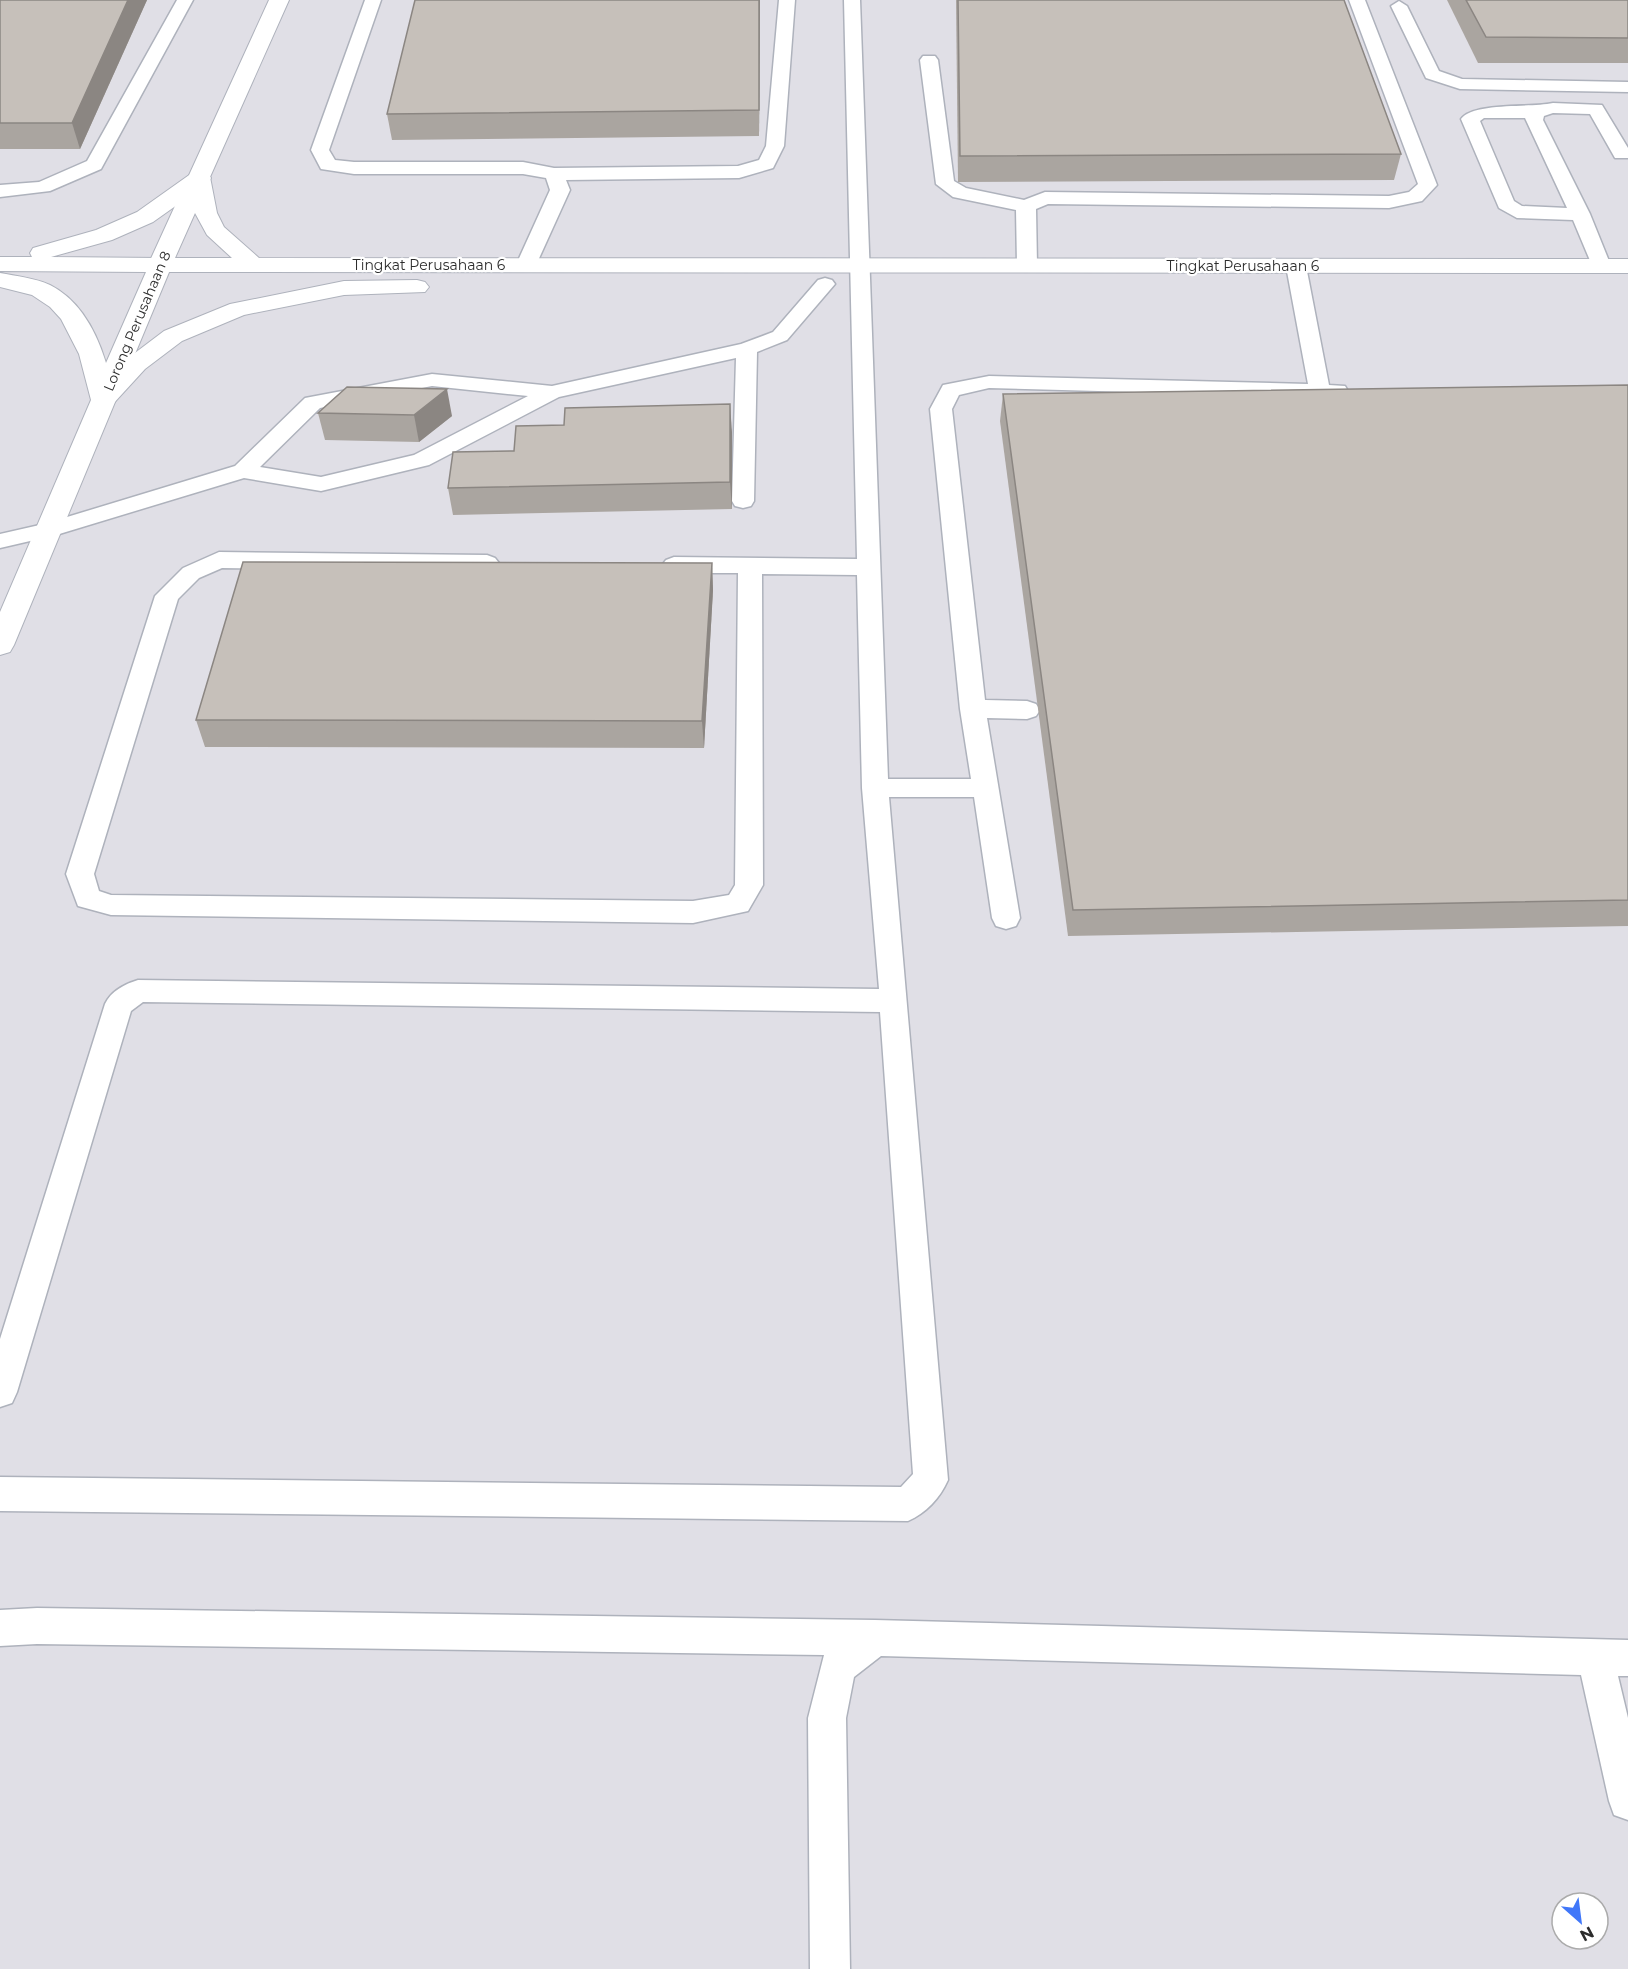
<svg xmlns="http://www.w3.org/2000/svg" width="1628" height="1969" font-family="Montserrat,sans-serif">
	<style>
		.industrial { fill: #e0dfe6; fill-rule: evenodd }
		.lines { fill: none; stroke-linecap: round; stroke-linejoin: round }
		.service-casing { stroke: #aeb2bc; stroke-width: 3 }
		.minor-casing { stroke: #aeb2bc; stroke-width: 2 }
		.tertiary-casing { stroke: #aeb2bc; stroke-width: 2 }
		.service { fill: #fff; fill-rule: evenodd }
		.minor { fill: #fff; fill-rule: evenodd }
		.tertiary { fill: #fff; fill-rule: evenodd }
		.wall { fill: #aaa5a0 }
		.shaded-wall { fill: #8b8682 }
		.building { fill: #c6c0ba; stroke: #8b8682; stroke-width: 1.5 }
		.labels { text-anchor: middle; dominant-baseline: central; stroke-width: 4.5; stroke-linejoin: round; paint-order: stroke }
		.far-street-label { font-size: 14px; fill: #2c2c2c; stroke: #fff }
	</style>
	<rect width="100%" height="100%" fill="#ede5de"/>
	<path class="industrial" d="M0 0H1628V1969H0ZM1562 1903H1598V1939H1562Z"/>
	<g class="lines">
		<defs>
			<g id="service">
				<polygon points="177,0 193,0 101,169 50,191 0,197 0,185 39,182 87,161"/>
				<polygon points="365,0 381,0 329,150 335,160 354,162 523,162 554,168 738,166 759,160 766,146 779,0 795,0 784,146 773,168 739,178 566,180 570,190 536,265 533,269 519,269 516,265 550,190 546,178 523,174 354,174 321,169 311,150"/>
				<path d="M844 0H860L888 779H971L960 709 930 409 943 385 989 376 1308 384 1286 266 1289 262H1303L1306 266 1329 385 1345 386 1348 391 1345 396 1320 397 989 388 959 395 952 409 985 700 1027 701 1036 704 1040 710 1036 716 1027 719 987 718 1020 918 1016 926 1006 929 996 926 992 918 974 797H889L948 1480C940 1498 926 1513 908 1521L0 1511V1477L901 1487 913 1474 880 1012 143 1002 131 1011 17 1392 12 1403 0 1407V1339L105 1004C111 991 125 984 138 980L879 989 862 788 857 575 762 574 763 885 748 911 693 923 111 915 78 906 66 874 155 596 183 568 219 552 487 555 495 558 499 563 495 568 487 571 222 568 199 578 178 599 94 874 99 891 111 895 693 901 729 895 735 885 738 573H674L666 570 662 565 666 560 674 557 857 559Z"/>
				<polygon points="1349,0 1365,0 1437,185 1422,201 1389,208 1048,204 1036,209 1037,265 1034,269 1020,269 1017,265 1016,210 953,197 936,184 920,60 923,56 935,56 938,60 954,181 966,188 1024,200 1045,192 1389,196 1409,192 1418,184"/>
				<polygon points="1399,1 1407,6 1439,71 1462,79 1628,82 1628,92 1460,89 1426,78 1391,6"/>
				<path d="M1553 103 1602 105 1628 148V158H1615L1590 114 1553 113 1544 116 1543 120 1590 214 1611 266 1608 270H1594L1573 220 1517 218 1499 208 1461 119C1473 102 1530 108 1553 103ZM1484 118H1525L1567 208 1522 206 1514 201 1480 121Z"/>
				<path d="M825 278 832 280 835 284 787 340 757 352 754 501 751 506 743 508 735 506 732 501 736 358 559 397 429 465 321 491 244 478 56 535 0 548V534L44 524 235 466 305 398 432 374 552 386 741 344 773 332 818 280ZM432 386 528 396 414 455 321 477 260 467 320 408Z"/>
				<polygon points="37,1608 875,1620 1628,1640 1628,1676 1618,1676 1628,1718 1628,1820 1614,1815 1609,1801 1581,1675 881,1656 854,1677 846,1718 850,1969 810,1969 808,1718 824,1655 37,1644 0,1646 0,1610"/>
			</g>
			<g id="minor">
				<path d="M269 0H289L210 177 217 213 224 227 259 258 1628 259V273L160 272 152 270 148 265ZM195 213 207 235 232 258H175Z"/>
				<polygon points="417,280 425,282 429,287 425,292 344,295 244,315 182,341 145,369 112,405 103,407 94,405 91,400 127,359 164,331 230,304 344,281"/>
			</g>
			<path id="tertiary" d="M200 171 208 173 211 178 208 183 153 222 112 240 51 257 160 258 168 260 172 265 14 645 10 652 0 655V612L91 400 79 354 61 319 50 307 32 295 0 287V273C16 276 35 278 50 285 80 300 97 333 106 363L146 272 0 271V257H32L30 253 33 248 96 230 137 212 192 173Z"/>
		</defs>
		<use href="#service" class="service-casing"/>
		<use href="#minor" class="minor-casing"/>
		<use href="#tertiary" class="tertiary-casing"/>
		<use href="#service" class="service"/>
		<use href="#minor" class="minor"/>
		<use href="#tertiary" class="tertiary"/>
	</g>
	<g class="wall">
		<polygon points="0,0 147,0 80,149 0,149"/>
		<polygon points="760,0 759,136 392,140 387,114"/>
		<polygon points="956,0 1344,0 1401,154 1394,180 958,182"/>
		<polygon points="1447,0 1628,0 1628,63 1478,63"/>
		<polygon points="1628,385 1628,926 1068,936 1000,421 1003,394"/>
		<polygon points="318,413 452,416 419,442 325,440"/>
		<polygon points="732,432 732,509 453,515 448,488 514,451"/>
		<polygon points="712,563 713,590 704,748 205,747 196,720"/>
	</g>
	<g class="shaded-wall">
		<polygon points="128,0 147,0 80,149 72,123"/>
		<polygon points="759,0 760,0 759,136"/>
		<polygon points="447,389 452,416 419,442 414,415"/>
		<polygon points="730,404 732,432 732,509 730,482"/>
		<polygon points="712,563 713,590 704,748 702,721"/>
	</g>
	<g class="building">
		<polygon points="0,0 128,0 72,123 0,123"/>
		<polygon points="415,0 759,0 759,110 387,114"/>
		<polygon points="958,0 1344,0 1401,154 960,156"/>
		<polygon points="1466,0 1628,0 1628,38 1486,37"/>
		<polygon points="1628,385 1628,900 1073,910 1003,394"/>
		<polygon points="347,387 447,389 414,415 318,413"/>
		<polygon points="730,404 730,482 448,488 453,452 514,451 516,426 564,425 565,408"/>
		<polygon points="243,562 712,563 702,721 196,720"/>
	</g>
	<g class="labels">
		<g class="far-street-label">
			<text x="429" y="265">Tingkat Perusahaan 6</text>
			<text x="1243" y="266">Tingkat Perusahaan 6</text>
			<text transform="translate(137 321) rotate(-67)">Lorong Perusahaan 8</text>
		</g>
	</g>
	<g transform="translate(1580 1921) rotate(152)"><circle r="28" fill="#ffffff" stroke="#ababab" stroke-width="1.5"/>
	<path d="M0-4.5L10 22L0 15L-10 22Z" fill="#4077f9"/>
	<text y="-9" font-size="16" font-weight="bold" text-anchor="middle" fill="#2c2c2c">N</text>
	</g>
</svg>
